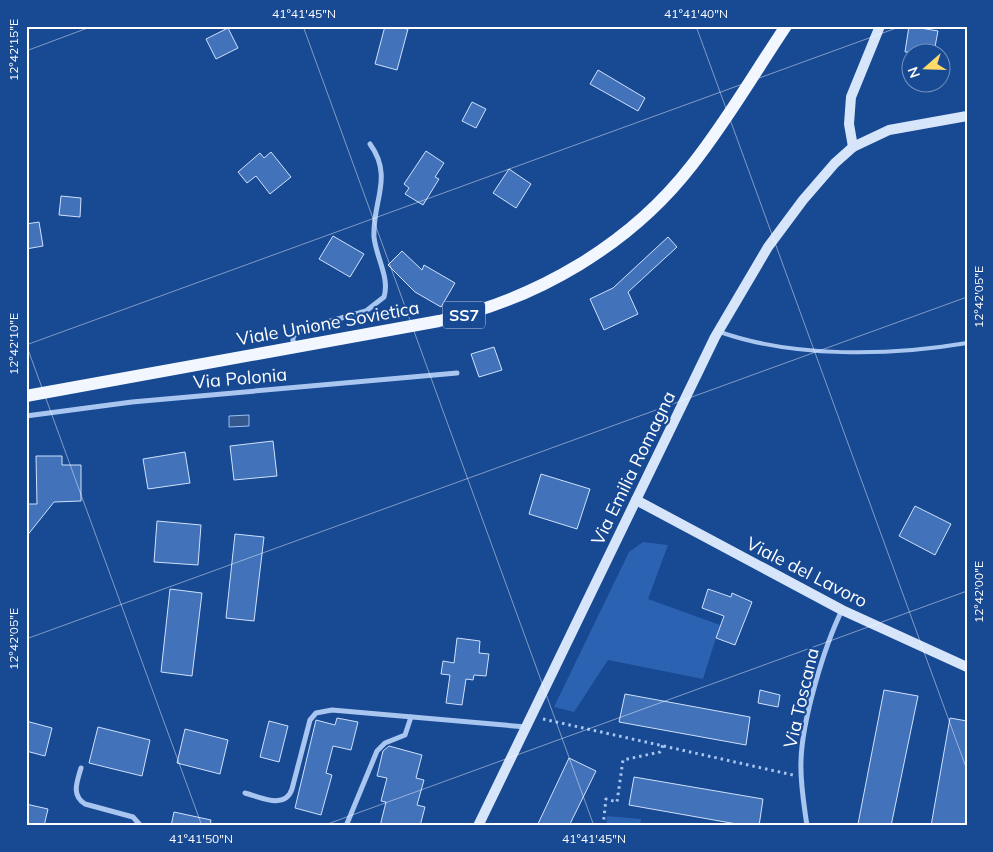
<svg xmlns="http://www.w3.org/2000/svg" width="993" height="852" font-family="Mulish,sans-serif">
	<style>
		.green { fill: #2b62b1 }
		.water { fill: #34578e; stroke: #9bc0f2 }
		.building { fill: #4172ba; stroke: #cfe1fb }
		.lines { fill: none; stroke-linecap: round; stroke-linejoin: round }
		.path { stroke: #a9c6f0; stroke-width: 3; stroke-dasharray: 2.5 4; stroke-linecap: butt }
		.lane { stroke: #a9c6f0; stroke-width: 4 }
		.street { stroke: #a9c6f0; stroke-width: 5 }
		.secondary { stroke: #d7e5fb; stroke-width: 10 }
		.primary { stroke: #f2f6ff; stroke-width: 12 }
		.ticks { fill: none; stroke: #fff; stroke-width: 1; stroke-opacity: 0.45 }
		.labels { text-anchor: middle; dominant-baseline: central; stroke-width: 4.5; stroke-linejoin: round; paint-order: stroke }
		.shield { fill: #184993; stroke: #bac8df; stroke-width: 1 }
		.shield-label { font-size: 16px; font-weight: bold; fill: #fff }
		.street-label { font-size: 18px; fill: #fff; stroke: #184993 }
		.neatline { fill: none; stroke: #fff; stroke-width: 2 }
		.ticks-label { font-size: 12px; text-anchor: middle; fill: #fff }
	</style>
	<rect width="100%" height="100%" fill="#184993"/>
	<g class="green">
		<polygon points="643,542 668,545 648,599 720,625 703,679 608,660 574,712 554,707 629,552"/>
		<polygon points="607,816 641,819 640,826 606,826"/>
	</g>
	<polygon class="water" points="249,415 249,426 229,427 229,416"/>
	<g class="building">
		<polygon points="385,26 408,29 397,70 375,64"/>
		<polygon points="909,26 938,31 934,52 905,52"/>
		<polygon points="228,28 238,48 216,59 206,39"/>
		<polygon points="598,70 645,98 638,111 590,84"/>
		<polygon points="472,102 486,109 476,128 462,121"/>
		<polygon points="426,151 444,163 435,177 439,179 423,205 405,194 409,188 404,184"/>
		<polygon points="271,152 291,177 270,194 256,176 247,183 238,172 260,153 264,158"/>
		<polygon points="509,169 531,184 516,208 493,193"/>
		<polygon points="61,196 81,198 80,217 59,215"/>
		<polygon points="39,222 43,246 26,249 26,224"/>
		<polygon points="333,236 364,254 350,277 319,259"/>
		<polygon points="668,237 677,247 628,292 638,314 604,330 590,299 613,288"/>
		<polygon points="402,251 422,270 424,265 455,283 441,307 415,292 388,265"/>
		<polygon points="494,347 502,370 479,377 471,354"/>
		<polygon points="273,441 277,476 234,480 230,446"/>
		<polygon points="185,452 190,483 148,489 143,459"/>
		<polygon points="36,456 62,456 62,465 81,465 81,501 54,502 26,537 26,504 37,504"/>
		<polygon points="541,474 590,489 577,529 529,514"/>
		<polygon points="915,506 951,524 935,555 899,536"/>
		<polygon points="157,521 201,525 198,565 154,562"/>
		<polygon points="235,534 264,537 254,621 226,618"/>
		<polygon points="170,589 202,593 192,676 161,672"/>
		<polygon points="708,589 731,597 732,593 752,602 735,645 716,638 724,616 702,608"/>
		<polygon points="457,638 480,641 479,653 489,654 486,676 474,675 473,680 466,679 462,705 446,703 450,675 441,674 443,661 454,663"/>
		<polygon points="760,690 780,695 778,707 758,703"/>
		<polygon points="884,690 918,696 891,826 867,826 858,824"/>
		<polygon points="625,694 750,717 746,745 619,722"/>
		<polygon points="337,718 358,722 351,750 333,746 326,773 332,775 321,815 295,808 316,720 335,725"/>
		<polygon points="950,718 967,721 967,826 931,826"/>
		<polygon points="26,721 52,728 45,756 26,751"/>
		<polygon points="269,721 288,726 279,762 260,757"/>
		<polygon points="98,727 150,740 142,776 89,763"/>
		<polygon points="185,729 228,740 220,774 177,763"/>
		<polygon points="389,746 422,755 416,778 424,780 417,805 425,807 420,826 380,826 386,802 381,801 387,778 377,776 383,751"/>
		<polygon points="569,758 596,771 569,826 537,826"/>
		<polygon points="634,777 763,799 759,826 748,826 629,805"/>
		<polygon points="26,804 48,809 44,826 26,826"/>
		<polygon points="174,812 211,820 210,826 171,826"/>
	</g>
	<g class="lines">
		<g class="path">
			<polyline points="543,719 793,775"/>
			<polyline points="603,826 606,799 617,802 623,760 660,752 663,745"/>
		</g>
		<path class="lane" d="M720 332C794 358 890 356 967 343"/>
		<g class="street">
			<path d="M293 347V337L299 330 366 311 384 297C390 278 376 257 374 237 372 202 394 177 370 144"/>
			<polyline points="26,416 132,402 457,373"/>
			<path d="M81 768C77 782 71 795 85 804L133 817 141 826"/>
			<path d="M245 793C260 797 285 810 292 789L310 720 316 713 332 710 526 727"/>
			<polyline points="346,826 377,751 385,743 405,735 411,717"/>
			<path d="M807 826C804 804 800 783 801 761 802 720 824 647 842 610"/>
		</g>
		<g class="secondary">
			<polyline points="853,147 849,124 851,97 880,26"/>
			<polyline points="636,500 842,610 967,667"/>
			<polyline points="478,826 715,337 768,247 803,200 835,163 853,147 889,130 967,116"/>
		</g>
		<path class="primary" d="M26 396 439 321C537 299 630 245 692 165 727 121 755 72 786 26"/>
	</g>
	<path class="ticks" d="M303 26 594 826M696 26 967 770M26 51 93 26M26 344 202 826M26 345 902 26M26 639 967 297M322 826 967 591"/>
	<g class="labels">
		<rect class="shield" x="443" y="301.5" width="42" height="27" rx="4"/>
		<g class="shield-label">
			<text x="464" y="315">SS7</text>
		</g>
		<g class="street-label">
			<text transform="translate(328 323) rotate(-10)">Viale Unione Sovietica</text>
			<text transform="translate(240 378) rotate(-5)">Via Polonia</text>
			<text transform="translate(633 468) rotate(-64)">Via Emilia Romagna</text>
			<text transform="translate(807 572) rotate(27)">Viale del Lavoro</text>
			<text transform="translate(801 698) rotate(-77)">Via Toscana</text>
		</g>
	</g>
	<rect width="993" height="852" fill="none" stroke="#184993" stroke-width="55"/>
	<g transform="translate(926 68) rotate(250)"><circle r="24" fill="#184993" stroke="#7492be"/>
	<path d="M0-4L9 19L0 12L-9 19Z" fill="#ffda68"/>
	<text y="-8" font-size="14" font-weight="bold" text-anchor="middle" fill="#ffffff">N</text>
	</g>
	<rect x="28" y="28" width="938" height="796" class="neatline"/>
	<g class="ticks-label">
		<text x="304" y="18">41°41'45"N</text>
		<text x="696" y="18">41°41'40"N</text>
		<text transform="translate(14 50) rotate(-90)" y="4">12°42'15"E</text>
		<text transform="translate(979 297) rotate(-90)" y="4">12°42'05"E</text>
		<text transform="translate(14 344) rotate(-90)" y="4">12°42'10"E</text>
		<text transform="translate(979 592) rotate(-90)" y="4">12°42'00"E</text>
		<text transform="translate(14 639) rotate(-90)" y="4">12°42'05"E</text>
		<text x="201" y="843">41°41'50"N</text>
		<text x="594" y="843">41°41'45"N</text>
	</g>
</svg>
